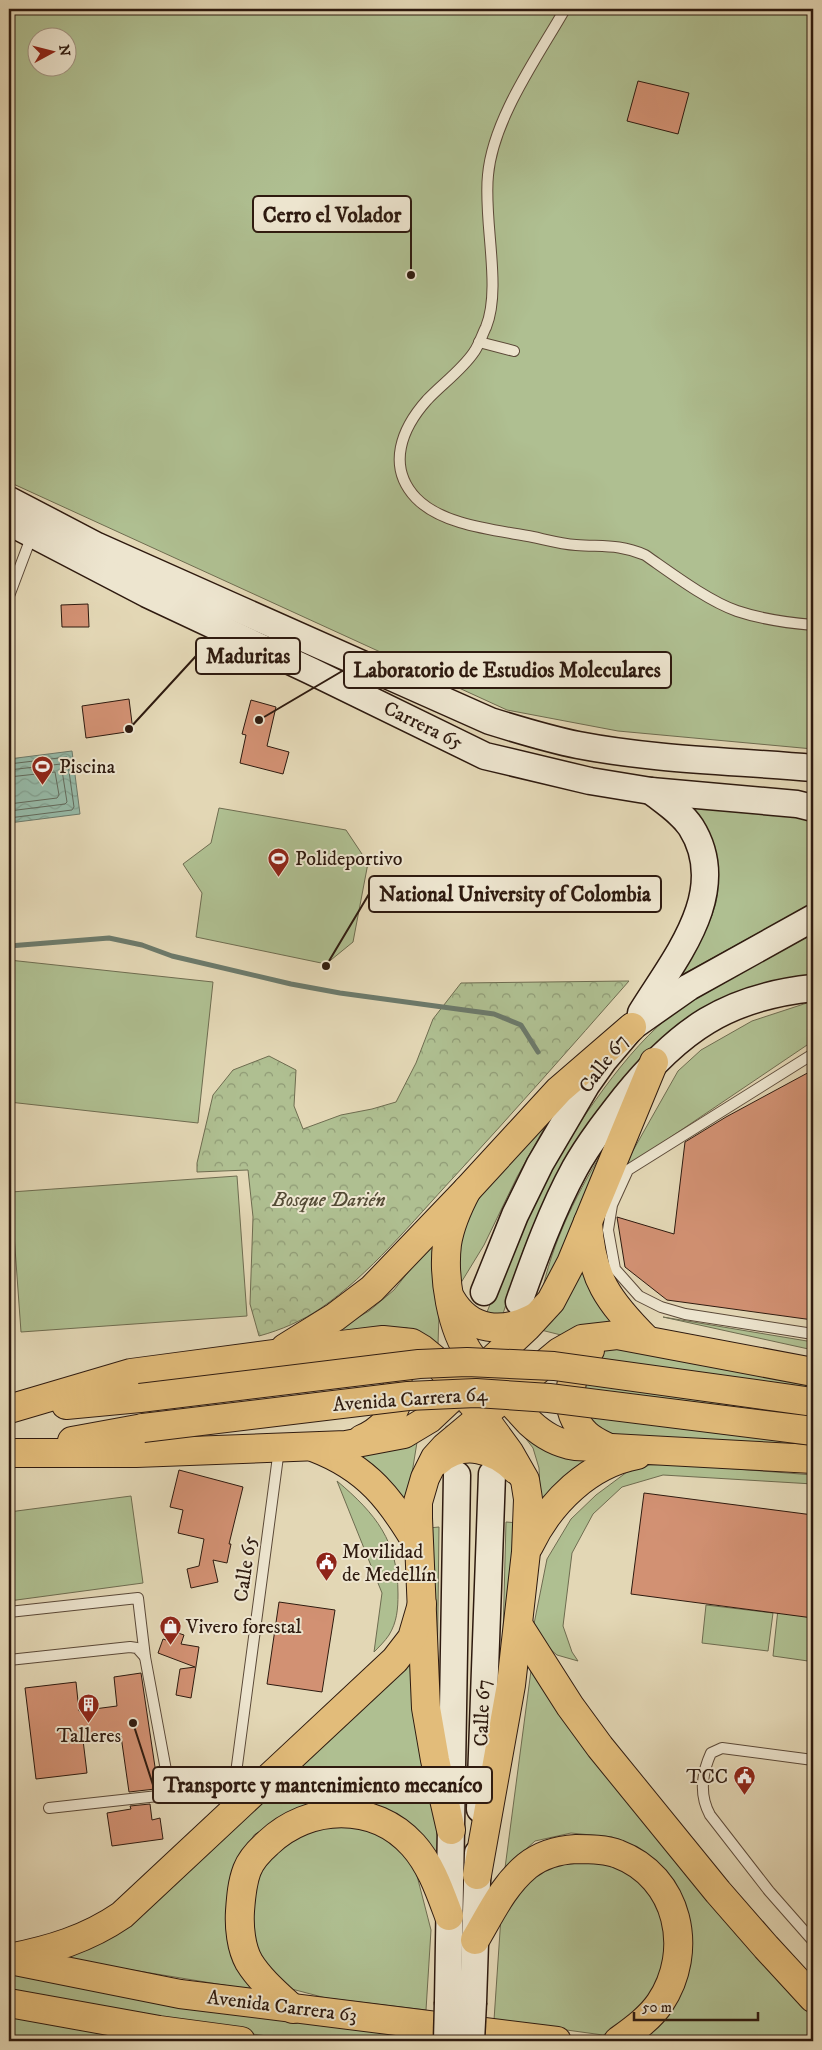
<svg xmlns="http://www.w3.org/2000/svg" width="822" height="2050" font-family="'IM FELL DW Pica',serif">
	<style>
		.green { fill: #afbf91; stroke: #6e6c50; fill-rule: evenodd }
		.forest { fill: url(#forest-crowns); stroke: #6e6c50 }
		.water { fill: url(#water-waves); stroke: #6c7a6b }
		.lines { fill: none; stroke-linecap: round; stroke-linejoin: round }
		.shore { stroke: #626a5c; stroke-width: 1 }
		.stream { stroke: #6c7a6b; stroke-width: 5 }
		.building { fill: #d29173; stroke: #2e1a0f }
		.secondary-tunnel { stroke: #bfb194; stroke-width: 26; stroke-dasharray: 26 13; stroke-linecap: butt }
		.lane-casing { stroke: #5b4938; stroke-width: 12 }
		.secondary-casing { stroke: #2e1a0f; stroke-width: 29 }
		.primary-casing { stroke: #2e1a0f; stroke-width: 30 }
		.highway-casing { stroke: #2e1a0f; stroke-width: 30 }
		.lane { stroke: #ede5cf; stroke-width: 10 }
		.secondary { stroke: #ede5cf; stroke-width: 26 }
		.primary { stroke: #e2bc7a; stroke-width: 28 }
		.highway { stroke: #e2bc7a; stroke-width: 28 }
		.secondary-bridge-casing { stroke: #2e1a0f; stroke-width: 29; stroke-linecap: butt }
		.primary-bridge-casing { stroke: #2e1a0f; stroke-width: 30; stroke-linecap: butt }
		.secondary-bridge { stroke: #ede5cf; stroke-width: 26 }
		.primary-bridge { stroke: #e2bc7a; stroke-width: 28 }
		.labels { text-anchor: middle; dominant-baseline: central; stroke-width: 4; stroke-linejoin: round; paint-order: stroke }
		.street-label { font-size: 20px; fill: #2e1a0f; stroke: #ede5cf }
		.poi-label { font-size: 20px; fill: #2e1a0f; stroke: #ede5cf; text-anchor: start }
		.park-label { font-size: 20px; font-style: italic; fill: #554c36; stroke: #ede5cf }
		.leader { fill: none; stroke: #2e1a0f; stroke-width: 2 }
		.callout-dot { fill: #2e1a0f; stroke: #ede5cf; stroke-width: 2 }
		.callout { fill: #ede5cf; stroke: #2e1a0f; stroke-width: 2 }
		.callout-label { font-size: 21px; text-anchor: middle; font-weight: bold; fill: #2e1a0f }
	</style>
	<defs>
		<pattern id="forest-crowns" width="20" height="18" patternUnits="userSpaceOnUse" patternTransform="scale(1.25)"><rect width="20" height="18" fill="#afbf91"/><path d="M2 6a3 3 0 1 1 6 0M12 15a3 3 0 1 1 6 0" fill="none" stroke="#8f9a75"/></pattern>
		<pattern id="water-waves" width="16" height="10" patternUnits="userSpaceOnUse" patternTransform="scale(1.25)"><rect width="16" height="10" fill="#96baa8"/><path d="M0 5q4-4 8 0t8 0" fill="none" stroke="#829f8f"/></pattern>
	</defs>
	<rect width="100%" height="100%" fill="#e3d7b5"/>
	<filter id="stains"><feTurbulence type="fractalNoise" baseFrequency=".004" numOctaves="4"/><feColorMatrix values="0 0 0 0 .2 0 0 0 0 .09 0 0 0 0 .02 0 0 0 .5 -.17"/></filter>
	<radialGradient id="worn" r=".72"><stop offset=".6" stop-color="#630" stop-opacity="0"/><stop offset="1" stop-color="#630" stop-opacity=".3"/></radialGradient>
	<g class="green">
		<path d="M9 9H813V749L618 731 507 710 9 482ZM38 38H68V68H38Z"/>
		<path d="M689 807 813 818V903L674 979C689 956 708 932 715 906 722 883 717 844 704 824 700 818 694 812 689 807Z"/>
		<polygon points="219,808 346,830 368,863 353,942 326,964 196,937 202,893 183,864 211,843"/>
		<path d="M813 934V976L647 1053 618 1084 593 1117 565 1159 540 1210 523 1251 501 1320 485 1317C502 1275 518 1232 538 1192 557 1155 581 1120 605 1087 626 1059 650 1030 678 1010 720 980 768 958 813 934Z"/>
		<polygon points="9,960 213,982 198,1123 9,1102"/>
		<polygon points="813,1001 813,1041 622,1170 678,1071 701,1050 752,1021"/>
		<polygon points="556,1107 517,1177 484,1245 459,1286 455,1262 472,1202"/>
		<path d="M615 1132 553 1275 543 1287C556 1231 584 1180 615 1132Z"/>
		<polygon points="237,1176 247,1316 21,1332 11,1192"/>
		<polygon points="442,1229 438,1344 407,1328 381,1327 322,1338 369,1311 394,1290"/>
		<polygon points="587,1252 620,1326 561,1335 541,1330"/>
		<polygon points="663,1317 813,1342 813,1350"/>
		<polygon points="608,1345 813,1383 813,1449 616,1441 589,1424 583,1390 594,1356"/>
		<polygon points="419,1430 406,1510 352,1451"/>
		<polygon points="520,1431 597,1456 541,1512 539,1468 533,1448"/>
		<polygon points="673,1464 813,1475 813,1484 663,1475 622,1487 593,1514 572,1553 563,1626 572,1652 578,1661 557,1655 544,1644 534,1624 547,1559 571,1519 596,1495 627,1472 650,1465"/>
		<path d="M337 1481C376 1514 398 1541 398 1594 398 1609 397 1622 389 1635 385 1641 379 1647 374 1652L382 1593Z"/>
		<polygon points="131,1496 143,1583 9,1601 9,1512"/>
		<polygon points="506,1522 519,1523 502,1675"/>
		<polygon points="439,1527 437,1692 429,1528"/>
		<polygon points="706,1605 773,1613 768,1651 702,1643"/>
		<polygon points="778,1609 813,1614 808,1661 773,1656"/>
		<polygon points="415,1655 436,1804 439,1855 386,1813 286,1816 254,1835 236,1866 260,1991 53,1957"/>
		<polygon points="532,1663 813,2007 813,2041 679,2041 641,2038 686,1964 651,1861 612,1837 571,1833 535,1841 505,1868"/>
		<polygon points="351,1824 375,1831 400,1847 415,1868 431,1930 426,2010 326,1998 284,1987 259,1959 249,1924 252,1888 266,1857 288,1841 322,1827"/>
		<polygon points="577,1856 617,1861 666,1906 665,1975 629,2023 603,2035 494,2020 502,1902 540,1867"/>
		<polygon points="9,1972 461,2041 305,2041 222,2030 9,1994"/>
		<polygon points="9,2010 191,2041 9,2041"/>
	</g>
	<path class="forest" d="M629 981C571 1047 513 1113 453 1178 413 1221 369 1275 321 1308 302 1321 281 1330 259 1336L250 1304 253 1217 248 1170 197 1172V1163L213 1095 233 1070 269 1056 296 1070 294 1106 303 1129 341 1115 372 1109 396 1102 416 1063 433 1019 461 983Z"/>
	<polygon class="water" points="72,751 80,814 9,823 9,759"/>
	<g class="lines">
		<g class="shore">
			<polyline points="9,764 67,757 74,807 72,810 9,818"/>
			<polyline points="9,770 61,764 67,802 65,804 9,811"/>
			<polyline points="9,777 55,772 59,795 57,798 9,804"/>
		</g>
		<polyline class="stream" points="9,946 109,938 142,945 172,956 291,984 340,993 494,1014 521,1025 538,1052"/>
	</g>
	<g class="building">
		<polygon points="638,81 689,93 678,134 627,121"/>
		<polygon points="88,604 89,627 62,627 61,605"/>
		<polygon points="129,699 133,731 86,738 82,706"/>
		<polygon points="251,700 276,707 267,746 289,752 283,774 240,763 246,735 242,734"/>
		<polygon points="813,1070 813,1320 667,1300 625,1267 617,1217 674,1234 685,1142 726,1117"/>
		<polygon points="179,1470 243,1487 229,1544 231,1544 227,1563 213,1560 218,1582 191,1588 187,1569 199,1566 204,1539 178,1533 183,1510 170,1507"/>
		<polygon points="644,1493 813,1515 813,1618 631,1594"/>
		<polygon points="279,1602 335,1610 322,1692 267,1684"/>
		<polygon points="169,1630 184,1635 181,1644 199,1647 191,1698 176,1695 180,1669 195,1667 158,1653 163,1639 166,1640"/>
		<polygon points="141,1673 158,1787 155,1789 129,1792 121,1736 83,1740 87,1773 36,1779 25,1688 76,1682 79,1711 117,1706 114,1677"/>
		<polygon points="150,1804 152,1820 160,1818 163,1839 112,1846 107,1813 131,1809 130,1806"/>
	</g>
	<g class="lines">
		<polyline class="secondary-tunnel" points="457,1452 461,1373 469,1338 484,1292"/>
		<defs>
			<g id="lane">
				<path d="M565 9C537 58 493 119 488 175 483 220 502 288 486 327 482 335 479 345 474 352 462 370 442 384 427 400 402 428 386 466 416 498 443 526 497 530 533 537 547 540 562 544 576 545 603 547 619 544 645 555 671 573 708 601 737 611 761 619 789 623 813 625"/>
				<polyline points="479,342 514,351"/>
				<polyline points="9,596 32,535"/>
				<polyline points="813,1054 628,1170 612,1205 608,1230 615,1269 639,1296 661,1307 685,1314 813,1334"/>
				<polyline points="9,1612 138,1598 145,1657 168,1781 167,1789 158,1796 49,1808"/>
				<polyline points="9,1660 130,1647 137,1648 145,1657"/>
				<path d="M813 1760 722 1748 711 1753C702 1773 699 1795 710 1815L769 1891 813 1941"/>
				<polyline points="232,1803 279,1449"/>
			</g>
			<g id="secondary">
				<path d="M9 500 97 546 490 721C519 730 548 739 578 745 656 760 735 761 813 768"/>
				<polyline points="9,522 147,594 311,671 485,756 590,781 651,791 797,804 813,808"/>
				<path d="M641 1013C674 959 732 892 691 827 681 812 665 802 651 791"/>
				<polyline points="484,1292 515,1215 540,1164 587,1084 604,1060 632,1027 689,987 813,918"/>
				<path d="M519 1302C535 1257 552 1210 575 1168 589 1143 607 1120 625 1097 679 1030 727 997 813 988"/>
				<polyline points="480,1809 492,1474"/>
				<polyline points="448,2002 457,1475"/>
				<polyline points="473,2002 478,1853"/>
			</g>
			<g id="primary">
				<path d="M467 1190C458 1207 450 1225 447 1244 443 1277 451 1329 471 1356 489 1379 510 1401 530 1423 543 1435 556 1443 575 1446L813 1459"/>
				<path d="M588 1222C591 1278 608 1301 647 1340"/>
				<path d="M451 1299C470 1332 503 1334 535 1317"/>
				<polyline points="285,1348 335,1317 372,1289 467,1190 559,1090 632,1027"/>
				<path d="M590 1350C568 1373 561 1410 586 1434 592 1440 601 1444 609 1448"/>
				<polyline points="66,1405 140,1398"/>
				<polyline points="9,1409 131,1373 341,1345 383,1340 412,1343 422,1349 433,1358 482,1415 509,1452 525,1480 528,1499 526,1552 511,1685 477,1875"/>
				<path d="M362 1439C400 1423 415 1377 375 1354"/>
				<polyline points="72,1441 143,1428"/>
				<path d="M315 1448C367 1468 391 1499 419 1547"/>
				<polyline points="9,1453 136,1453 346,1445 404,1434 429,1419 527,1327 551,1301 571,1263 654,1062"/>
				<path d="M438 1461C463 1439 495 1449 516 1470"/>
				<path d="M529 1546C550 1502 589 1464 637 1455"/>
				<polyline points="451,1830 435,1760 426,1708 418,1518 418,1502 425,1478 435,1458 445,1447 559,1352 582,1339 617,1335 813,1372"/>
			</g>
			<g id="highway">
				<polyline points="519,1626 570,1706 600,1747 718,1892 766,1947 813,1998"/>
				<path d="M475 1940C491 1913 503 1886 527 1866 542 1854 558 1850 576 1849 589 1849 606 1849 618 1854 679 1877 695 1951 660 2003 650 2018 633 2030 618 2041"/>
				<path d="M9 1958C50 1950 87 1939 122 1915L395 1660 412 1638 422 1604"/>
				<polyline points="15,1961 180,1994 557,2041"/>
				<polyline points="9,2003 159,2030 241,2041"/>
				<path d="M293 2009C278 1995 260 1980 249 1962 241 1948 239 1927 240 1911 241 1897 242 1883 247 1870 251 1859 259 1851 268 1843 309 1804 374 1802 413 1845 431 1865 440 1892 449 1916"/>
			</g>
		</defs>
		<use href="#lane" class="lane-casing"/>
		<use href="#secondary" class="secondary-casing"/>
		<use href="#primary" class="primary-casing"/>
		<use href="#highway" class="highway-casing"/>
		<use href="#lane" class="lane"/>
		<use href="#secondary" class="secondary"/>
		<use href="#primary" class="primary"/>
		<use href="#highway" class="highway"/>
		<defs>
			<g id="secondary-bridge">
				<polyline points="447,2041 448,2002"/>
				<polyline points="471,2041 473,2002"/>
			</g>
			<g id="primary-bridge">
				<polyline points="140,1398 419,1364 467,1362 554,1366 813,1402"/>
				<polyline points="143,1428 408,1396 476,1393 549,1398 813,1431"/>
			</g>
		</defs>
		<use href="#secondary-bridge" class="secondary-bridge-casing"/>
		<use href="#primary-bridge" class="primary-bridge-casing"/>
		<use href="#secondary-bridge" class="secondary-bridge"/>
		<use href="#primary-bridge" class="primary-bridge"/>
	</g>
	<defs>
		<symbol id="stadium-pin" viewBox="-11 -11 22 30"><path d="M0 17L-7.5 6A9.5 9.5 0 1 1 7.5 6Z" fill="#8f2418" stroke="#ede5cf"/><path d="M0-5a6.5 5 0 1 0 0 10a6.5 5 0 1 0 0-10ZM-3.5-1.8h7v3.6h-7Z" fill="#fff"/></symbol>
		<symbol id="civic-pin" viewBox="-11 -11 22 30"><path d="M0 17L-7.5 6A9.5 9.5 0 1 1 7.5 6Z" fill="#8f2418" stroke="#ede5cf"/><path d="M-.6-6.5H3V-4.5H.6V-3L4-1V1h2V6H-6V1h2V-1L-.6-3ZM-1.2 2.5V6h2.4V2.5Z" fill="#fff"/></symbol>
		<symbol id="shop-pin" viewBox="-11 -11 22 30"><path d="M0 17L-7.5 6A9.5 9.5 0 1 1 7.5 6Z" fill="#8f2418" stroke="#ede5cf"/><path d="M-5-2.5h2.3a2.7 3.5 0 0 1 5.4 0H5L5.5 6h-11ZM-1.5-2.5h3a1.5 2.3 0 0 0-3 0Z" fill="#fff"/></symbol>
		<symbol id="building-pin" viewBox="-11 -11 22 30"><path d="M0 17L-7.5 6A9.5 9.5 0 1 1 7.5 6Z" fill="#8f2418" stroke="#ede5cf"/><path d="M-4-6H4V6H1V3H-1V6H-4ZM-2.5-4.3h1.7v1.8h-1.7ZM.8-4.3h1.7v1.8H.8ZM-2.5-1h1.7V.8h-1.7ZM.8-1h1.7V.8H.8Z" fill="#fff"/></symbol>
	</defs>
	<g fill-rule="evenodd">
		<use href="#stadium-pin" x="30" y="754" width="25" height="34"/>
		<use href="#stadium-pin" x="266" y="846" width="25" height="34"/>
		<use href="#civic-pin" x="314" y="1550" width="25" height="34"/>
		<use href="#shop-pin" x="158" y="1614" width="25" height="34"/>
		<use href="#building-pin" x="76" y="1692" width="25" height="34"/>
		<use href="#civic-pin" x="732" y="1764" width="25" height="34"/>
	</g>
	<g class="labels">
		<g class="street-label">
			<text transform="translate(423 726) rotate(26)">Carrera 65</text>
			<text transform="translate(604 1064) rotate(-53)">Calle 67</text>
			<text transform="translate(410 1400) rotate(-4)">Avenida Carrera 64</text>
			<text transform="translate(246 1569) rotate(-82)">Calle 65</text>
			<text transform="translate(483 1713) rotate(-88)">Calle 67</text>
			<text transform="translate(282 2007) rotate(7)">Avenida Carrera 63</text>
		</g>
		<g class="poi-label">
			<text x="59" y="767">Piscina</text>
			<text x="295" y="859">Polideportivo</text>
			<text x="342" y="1552">Movilidad<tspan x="342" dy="23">de Medellín</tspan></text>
			<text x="186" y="1627">Vivero forestal</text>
			<text x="89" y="1736" text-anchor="middle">Talleres</text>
			<text x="728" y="1777" text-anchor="end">TCC</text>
		</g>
		<g class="park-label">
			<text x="329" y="1200">Bosque Darién</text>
		</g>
	</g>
	<path class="leader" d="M411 275L411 214M129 729L196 656M259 720L344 670M326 966L369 894M133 1723L153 1785"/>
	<g class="callout-dot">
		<circle cx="411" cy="275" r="5"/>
		<circle cx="129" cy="729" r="5"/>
		<circle cx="259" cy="720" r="5"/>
		<circle cx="326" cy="966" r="5"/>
		<circle cx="133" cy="1723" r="5"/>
	</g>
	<g class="callout">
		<rect x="253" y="196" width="158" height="36" rx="5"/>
		<rect x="196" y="638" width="104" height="36" rx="5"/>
		<rect x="344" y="652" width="327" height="36" rx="5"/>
		<rect x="369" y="876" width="292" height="36" rx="5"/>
		<rect x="153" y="1767" width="339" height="36" rx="5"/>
	</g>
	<g class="callout-label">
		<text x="332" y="222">Cerro el Volador</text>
		<text x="248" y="663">Maduritas</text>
		<text x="507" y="677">Laboratorio de Estudios Moleculares</text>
		<text x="515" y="901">National University of Colombia</text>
		<text x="323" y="1792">Transporte y mantenimiento mecaníco</text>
	</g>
	<rect width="822" height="2050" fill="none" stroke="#e3d7b5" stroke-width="30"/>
	<rect x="10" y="10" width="802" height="2030" fill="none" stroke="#2e1a0f" stroke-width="2.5"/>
	<rect x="15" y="15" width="792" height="2020" fill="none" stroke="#2e1a0f"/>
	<g transform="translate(52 52) rotate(83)"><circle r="24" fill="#ede5cf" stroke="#a19482"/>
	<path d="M0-4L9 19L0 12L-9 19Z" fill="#8f2418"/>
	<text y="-8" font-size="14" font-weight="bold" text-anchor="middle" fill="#2e1a0f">N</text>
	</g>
	<path d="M634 2012v8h124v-8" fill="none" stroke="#2e1a0f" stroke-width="2.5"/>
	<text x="642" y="2012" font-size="15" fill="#2e1a0f" stroke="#ede5cf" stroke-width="4" paint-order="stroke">50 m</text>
	<rect width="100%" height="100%" filter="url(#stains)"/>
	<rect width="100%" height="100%" fill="url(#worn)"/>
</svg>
